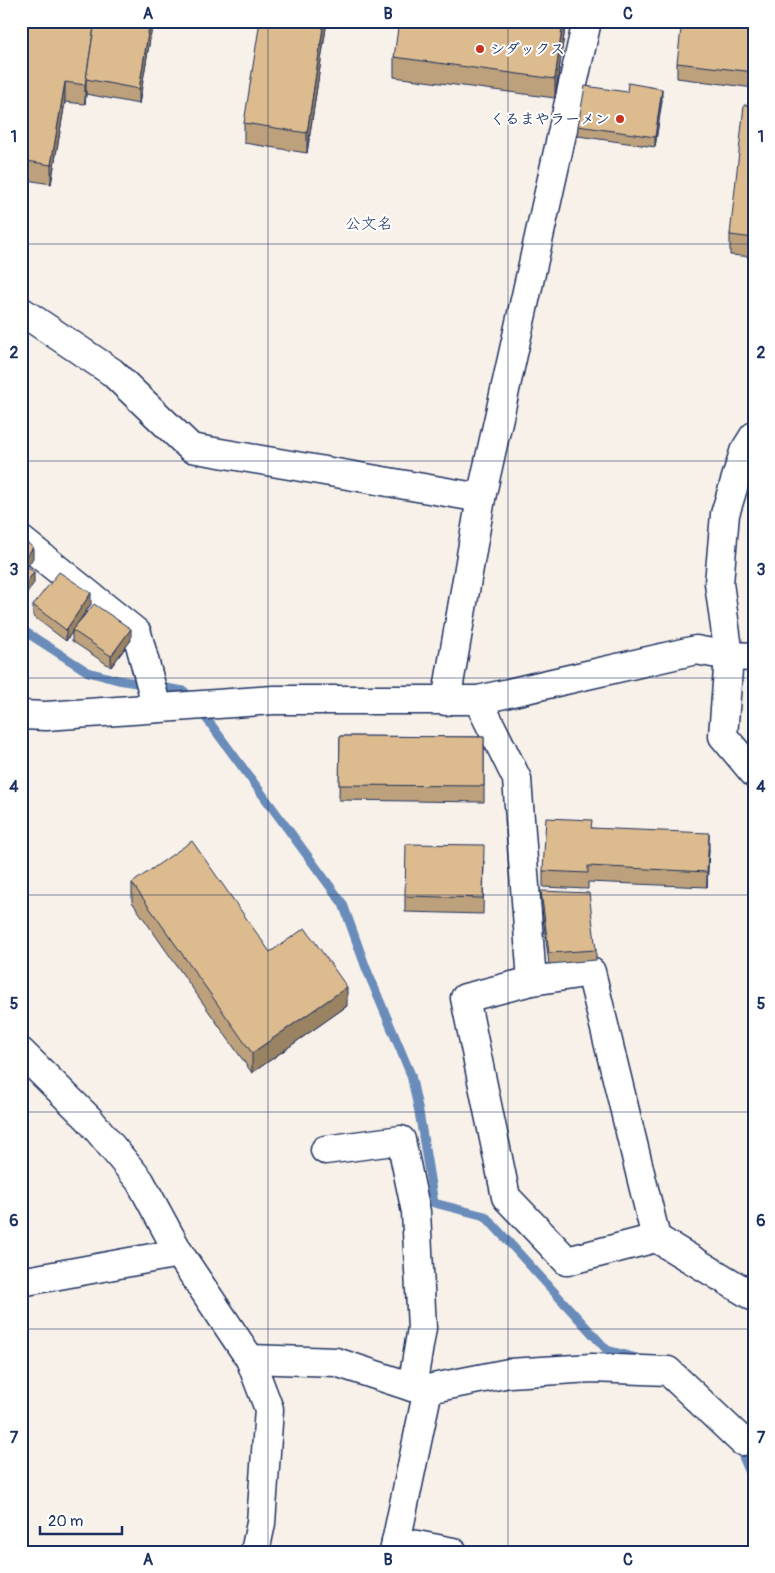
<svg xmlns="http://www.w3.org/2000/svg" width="775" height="1573" font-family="Pangolin,'Klee One',sans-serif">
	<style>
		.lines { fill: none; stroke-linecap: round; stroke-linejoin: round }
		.stream { stroke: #698cba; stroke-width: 9 }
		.minor-casing { stroke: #1b2f5e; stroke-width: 31 }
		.minor { stroke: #fff; stroke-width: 28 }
		.wall { fill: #bda17b; stroke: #1b2f5e }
		.shaded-wall { fill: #9a8364; stroke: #1b2f5e }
		.building { fill: #dcbb8f; stroke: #1b2f5e }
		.grid { fill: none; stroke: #1b2f5e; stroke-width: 1; stroke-opacity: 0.55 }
		.poi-dot { fill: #c8321e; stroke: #fff; stroke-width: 2 }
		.labels { text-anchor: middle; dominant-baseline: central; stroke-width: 4; stroke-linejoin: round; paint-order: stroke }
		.poi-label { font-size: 15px; font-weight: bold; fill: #1b2f5e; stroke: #fff; text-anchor: start }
		.neighbourhood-label { font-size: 16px; fill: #1b2f5e; stroke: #fff }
		.neatline { fill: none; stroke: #1b2f5e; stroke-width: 2 }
		.grid-label { font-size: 16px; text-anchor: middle; font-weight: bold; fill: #1b2f5e }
	</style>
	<rect width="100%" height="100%" fill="#f8f1e9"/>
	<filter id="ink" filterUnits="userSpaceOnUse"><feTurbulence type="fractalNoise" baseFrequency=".02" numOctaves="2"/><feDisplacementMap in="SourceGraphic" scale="10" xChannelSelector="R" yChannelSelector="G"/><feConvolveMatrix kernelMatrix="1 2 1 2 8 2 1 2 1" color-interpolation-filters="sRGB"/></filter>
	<g filter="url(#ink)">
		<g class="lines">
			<g class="stream">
				<polyline points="21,629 88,672 118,680 184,691 193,701"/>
				<polyline points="201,711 343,904 366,968 411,1075 419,1112 434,1203 485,1216 607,1350 637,1358"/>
				<polyline points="737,1443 754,1482"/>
			</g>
			<defs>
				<g id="minor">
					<polyline points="21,311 112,372 191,448 481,498"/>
					<polyline points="754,436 744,452 725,514 719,583 729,656 723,736 754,773"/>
					<polyline points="21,540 137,633 157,708"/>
					<polyline points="478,700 517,779 532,981 465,998 506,1197 567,1261 656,1238 754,1297"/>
					<polyline points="446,701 481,498 587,21"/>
					<polyline points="21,715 46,716 274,700 478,700 696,650 729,656 754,657"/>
					<polyline points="532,981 591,972 656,1238"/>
					<polyline points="21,1052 89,1119 140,1181 179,1253 250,1359 269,1409 261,1523 255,1552"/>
					<polyline points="325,1150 401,1140 416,1212 422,1328 412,1387"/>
					<polyline points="21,1282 179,1253"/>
					<polyline points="250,1359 336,1362 412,1387 428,1389 509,1373 592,1368 668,1371 742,1441 754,1440"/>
					<polyline points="396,1541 453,1552"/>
					<polyline points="394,1552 428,1389"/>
				</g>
			</defs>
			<use href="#minor" class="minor-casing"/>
			<use href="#minor" class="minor"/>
		</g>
		<g class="wall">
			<polygon points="21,21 151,21 151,33 139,104 86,94 85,104 65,102 51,184 21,179"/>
			<polygon points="327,21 307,153 244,143 244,123"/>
			<polygon points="566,21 555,98 394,77 394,57"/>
			<polygon points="754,21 754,88 677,78 677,63"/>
			<polygon points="662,100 655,147 578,136 578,126"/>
			<polygon points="754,106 754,257 730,255 730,235"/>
			<polygon points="91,604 81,619 131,640 111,667 72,641 72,632 66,641 33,616 33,605"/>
			<polygon points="340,736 484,737 484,802 339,800"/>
			<polygon points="592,828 709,849 707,887 588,882 588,889 543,887 543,871"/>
			<polygon points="484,861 483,914 405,912 405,896"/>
			<polygon points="132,883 270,952 347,1006 252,1073 132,902"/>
			<polygon points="541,891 596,950 596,960 549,964 541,902"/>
		</g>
		<g class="shaded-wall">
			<polygon points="95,21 86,79 86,94 85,104 85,85"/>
			<polygon points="150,21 151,21 151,33 139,104 139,89"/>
			<polygon points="324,21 327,21 307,153 307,133"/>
			<polygon points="563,21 566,21 555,98 555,79"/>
			<polygon points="65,82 65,102 51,184 51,165"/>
			<polygon points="662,89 662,100 655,147 655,137"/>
			<polygon points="33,547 33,558 23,574 23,563"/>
			<polygon points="34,572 34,583 21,601 21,590"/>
			<polygon points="91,593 91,604 73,630 72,630 72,632 66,641 66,630"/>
			<polygon points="131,629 131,640 111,667 111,656"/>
			<polygon points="709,833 709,849 707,887 707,872"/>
			<polygon points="347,987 347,1006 252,1073 252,1053"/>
		</g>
		<g class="building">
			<polygon points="21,21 95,21 85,85 65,82 51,165 21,160"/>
			<polygon points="95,21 150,21 139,89 86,79"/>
			<polygon points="260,21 324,21 307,133 244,123"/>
			<polygon points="399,21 563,21 555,79 394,57"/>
			<polygon points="682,21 754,21 754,72 677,63"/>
			<polygon points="628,83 662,89 655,137 578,126 585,86 627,92"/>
			<polygon points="744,105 754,106 754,238 730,235"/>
			<polygon points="21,539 33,547 23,563 34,572 21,590"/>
			<polygon points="59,572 91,593 66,630 33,605"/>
			<polygon points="94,604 131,629 111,656 72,630"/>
			<polygon points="340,736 484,737 484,786 339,785"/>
			<polygon points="546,818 592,820 591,828 709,833 707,872 588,866 588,873 543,871"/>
			<polygon points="192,841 270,952 305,928 347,987 252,1053 132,883"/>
			<polygon points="406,844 484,845 483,898 405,896"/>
			<polygon points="541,891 589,893 596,950 549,953"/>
		</g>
	</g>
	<path class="grid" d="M268 21V1552M508 21V1552M21 244H754M21 461H754M21 678H754M21 895H754M21 1112H754M21 1329H754"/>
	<g class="poi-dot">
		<circle cx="480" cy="49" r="5"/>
		<circle cx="620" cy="119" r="5"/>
	</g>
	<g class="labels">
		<g class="poi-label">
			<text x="490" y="49">シダックス</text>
			<text x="610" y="119" text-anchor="end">くるまやラーメン</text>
		</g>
		<g class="neighbourhood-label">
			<text x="369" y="224">公文名</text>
		</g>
	</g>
	<rect width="775" height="1573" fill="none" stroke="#fff" stroke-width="55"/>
	<path d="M40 1526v8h82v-8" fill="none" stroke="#1b2f5e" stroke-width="2.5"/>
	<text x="48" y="1526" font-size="15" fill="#1b2f5e" stroke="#ffffff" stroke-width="4" paint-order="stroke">20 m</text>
	<rect x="28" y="28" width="720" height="1518" class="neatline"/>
	<g class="grid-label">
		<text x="148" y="19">A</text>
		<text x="388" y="19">B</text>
		<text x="628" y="19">C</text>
		<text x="14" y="142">1</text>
		<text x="761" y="142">1</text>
		<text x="14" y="358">2</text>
		<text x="761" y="358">2</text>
		<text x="14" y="575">3</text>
		<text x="761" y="575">3</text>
		<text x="14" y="792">4</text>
		<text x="761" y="792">4</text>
		<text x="14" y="1009">5</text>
		<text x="761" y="1009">5</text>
		<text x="14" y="1226">6</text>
		<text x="761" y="1226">6</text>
		<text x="14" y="1443">7</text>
		<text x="761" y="1443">7</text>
		<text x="148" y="1565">A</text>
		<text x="388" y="1565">B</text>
		<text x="628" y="1565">C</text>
	</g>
</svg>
